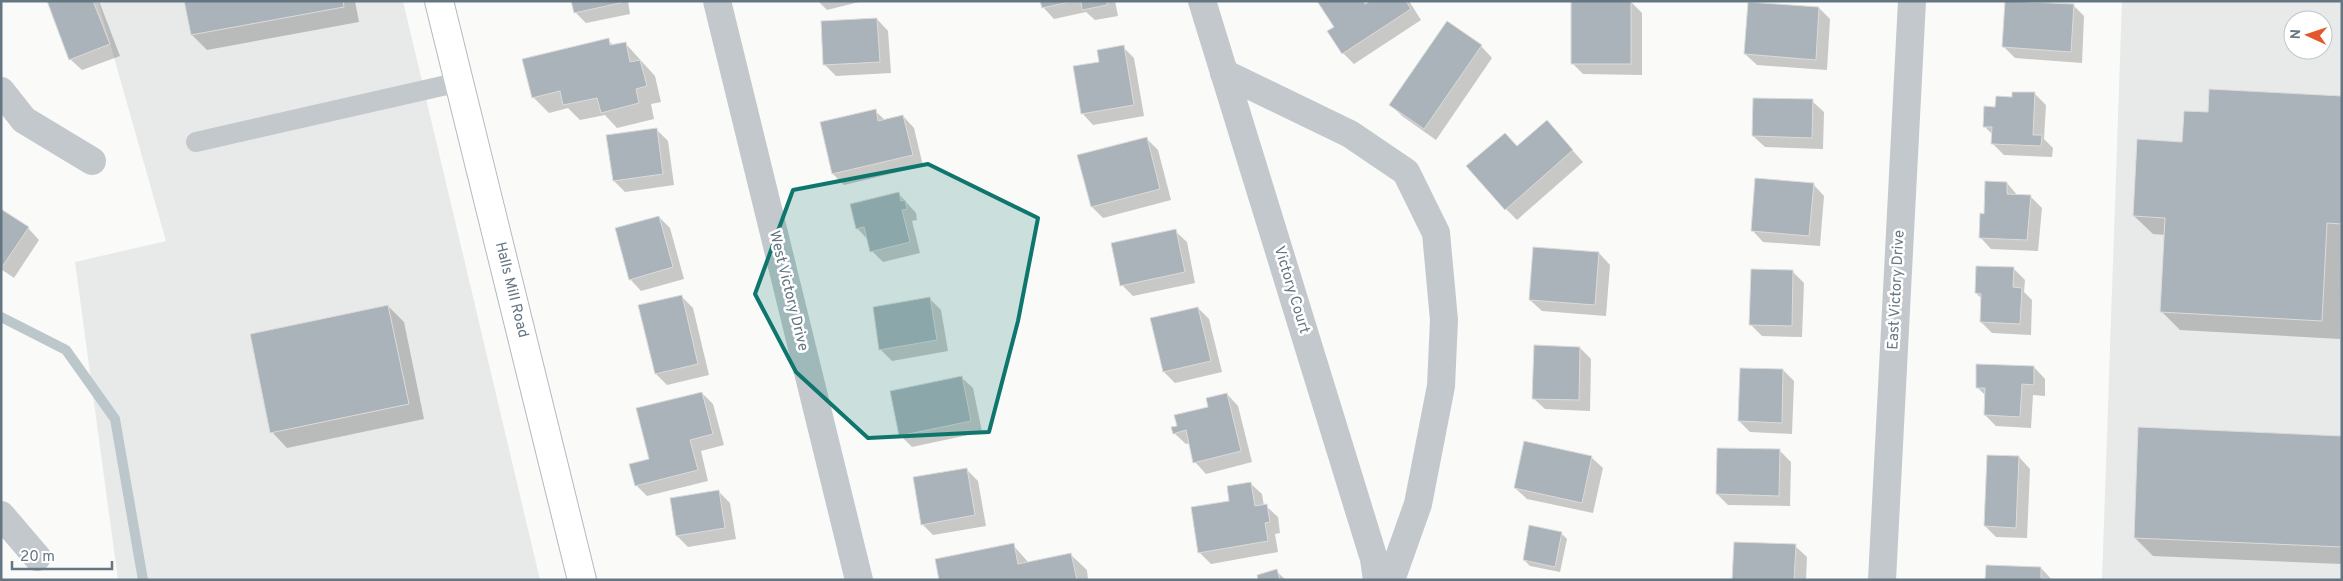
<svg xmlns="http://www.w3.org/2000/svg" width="2343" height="581" font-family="Overpass,sans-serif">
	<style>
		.built { fill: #e8e9e9; fill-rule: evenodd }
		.shadow { fill: #0003 }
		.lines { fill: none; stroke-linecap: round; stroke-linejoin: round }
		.stream { stroke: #bbc7cb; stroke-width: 10 }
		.building { fill: #aab3b9; stroke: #dcdcda }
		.secondary-casing { stroke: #b3babf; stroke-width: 30 }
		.lane { stroke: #c3c8cc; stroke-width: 20 }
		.street { stroke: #c3c8cc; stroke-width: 28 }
		.secondary { stroke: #fff; stroke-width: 28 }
		.marked { fill: #0f766e; fill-opacity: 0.2; stroke: #0f766e; stroke-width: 4; stroke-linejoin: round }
		.labels { text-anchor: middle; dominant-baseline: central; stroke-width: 5; stroke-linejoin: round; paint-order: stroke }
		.street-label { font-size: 15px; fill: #657683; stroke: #fff }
	</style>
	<rect width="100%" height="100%" fill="#fafaf8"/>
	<g class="built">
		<polygon points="98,1 403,1 540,580 118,580 75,262 166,241"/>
		<path d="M2122 1H2342V580H2102ZM2293 20H2323V50H2293Z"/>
	</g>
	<g class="shadow">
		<polygon points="48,1 99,1 120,56 82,70 70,59"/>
		<polygon points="186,1 355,1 359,22 207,50 192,35"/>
		<polygon points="573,1 628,1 630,14 586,23 575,12"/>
		<polygon points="818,1 863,1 827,10"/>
		<polygon points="1042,1 1115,1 1118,16 1095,20 1086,12 1054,19 1043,7"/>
		<polygon points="1318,1 1365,1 1367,4 1372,1 1409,1 1421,20 1354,64 1343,53 1335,27"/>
		<polygon points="2007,1 2073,5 2084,16 2082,63 2015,58 2003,46"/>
		<polygon points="1631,2 1642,13 1642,75 1583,74 1572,63"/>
		<polygon points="1749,3 1819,8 1830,19 1827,70 1757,65 1745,54"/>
		<polygon points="877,19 888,31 891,73 836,76 825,65"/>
		<polygon points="608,40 614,46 625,43 655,76 661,102 651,104 654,119 617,128 605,115 580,120 568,108 549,113 533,97"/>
		<polygon points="1481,46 1492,58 1436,140 1402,116 1391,105"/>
		<polygon points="1123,47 1134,58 1144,116 1093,125 1082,113 1100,63"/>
		<polygon points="2035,94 2046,105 2044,139 2053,148 2052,157 2004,155 1993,144 1993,135 1984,126 1996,108 2013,98"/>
		<polygon points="2342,98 2340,339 2180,330 2161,311 2165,235 2153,234 2134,216 2183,143 2209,113"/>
		<polygon points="1812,101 1824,112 1823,149 1765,147 1753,136"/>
		<polygon points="875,111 885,120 903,116 914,128 923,166 844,185 833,174"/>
		<polygon points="1547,122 1583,162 1517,220 1506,209 1518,147"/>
		<polygon points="656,129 668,141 674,185 625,192 614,181"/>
		<polygon points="1146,138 1158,150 1171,200 1103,218 1092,207"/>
		<polygon points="2007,183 2018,196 2031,197 2042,208 2038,251 1991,249 1980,237 1985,215"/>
		<polygon points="1813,184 1824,196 1820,246 1763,242 1752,230"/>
		<polygon points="899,194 916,213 917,220 912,221 920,253 883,262 872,251 868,240 857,228"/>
		<polygon points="1,211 28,228 39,240 14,278 1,269"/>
		<polygon points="659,217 670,228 684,279 641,291 630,279"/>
		<polygon points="1175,231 1187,242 1195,283 1133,296 1122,285"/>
		<polygon points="1599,253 1610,265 1606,316 1542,311 1530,300"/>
		<polygon points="2013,268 2025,280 2024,292 2032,300 2031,335 1992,333 1981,322 1982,299 1976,293"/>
		<polygon points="1793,272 1804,283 1802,337 1762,336 1751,325"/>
		<polygon points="681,296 693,308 709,375 667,385 656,374"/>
		<polygon points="930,299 941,310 948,351 892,361 880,349"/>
		<polygon points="388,306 404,322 424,419 287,448 272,432"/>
		<polygon points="1198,308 1209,319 1222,372 1175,383 1164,372"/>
		<polygon points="1580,348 1591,359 1590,411 1545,409 1533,398"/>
		<polygon points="2034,367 2045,379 2045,396 2033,395 2031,428 1996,426 1985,415 1986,396 1977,387"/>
		<polygon points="1783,370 1794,381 1792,434 1750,432 1739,421"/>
		<polygon points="961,377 973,388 982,432 912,447 900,435"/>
		<polygon points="702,393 713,404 724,445 701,451 708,481 647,496 636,485 650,460"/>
		<polygon points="1227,394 1238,406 1252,462 1206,474 1195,462 1190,443 1186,444 1174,433 1179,427"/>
		<polygon points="2342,437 2342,564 2153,556 2135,538"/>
		<polygon points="1780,451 1791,462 1790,506 1728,505 1717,494"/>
		<polygon points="1591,457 1603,468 1593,513 1527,499 1515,488"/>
		<polygon points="2019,457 2030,469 2027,538 1996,537 1985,526"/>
		<polygon points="967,470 978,481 986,526 933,535 922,524"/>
		<polygon points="1250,483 1262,494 1264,506 1266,506 1278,517 1280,533 1275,534 1278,552 1211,564 1199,552 1231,502"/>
		<polygon points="719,492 730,503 736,539 688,547 677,536"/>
		<polygon points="1561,533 1567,539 1560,572 1530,566 1524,560"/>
		<polygon points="1013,545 1029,563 1071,555 1087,570 1088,580 940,580"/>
		<polygon points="1795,546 1807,557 1806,580 1733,580"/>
		<polygon points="2041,568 2052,580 1986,580"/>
		<polygon points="1276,571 1286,580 1259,580"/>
	</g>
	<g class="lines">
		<polyline class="stream" points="1,317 66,350 115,419 143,580"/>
	</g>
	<g class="building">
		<polygon points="47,1 93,1 110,44 69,60"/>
		<polygon points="184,1 343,1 344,7 191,35"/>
		<polygon points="571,1 619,1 620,3 574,13"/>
		<polygon points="1040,1 1074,1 1042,8"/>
		<polygon points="1081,1 1107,1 1107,5 1082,10"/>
		<polygon points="1317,1 1363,1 1365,4 1370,1 1406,1 1411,9 1342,54 1327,31 1334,27"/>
		<rect x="1571" y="1" width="60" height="63"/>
		<polygon points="2005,1 2074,4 2071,52 2002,47"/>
		<polygon points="1748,2 1819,7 1816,60 1744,54"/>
		<polygon points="877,18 880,62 823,65 821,21"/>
		<polygon points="1447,21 1482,45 1424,129 1389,105"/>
		<polygon points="609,38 610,45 626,42 630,62 640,60 647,86 636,89 639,103 601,113 597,98 563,105 560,91 532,98 522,59"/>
		<polygon points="1124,45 1134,105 1081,114 1073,66 1099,62 1097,50"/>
		<polygon points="2209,89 2342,96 2342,224 2327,223 2322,321 2160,312 2165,218 2133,216 2137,139 2182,142 2184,111 2208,112"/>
		<polygon points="2012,92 2035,92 2033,135 2042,135 2041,146 1991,144 1992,127 1983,127 1984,106 1995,107 1996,96 2012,97"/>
		<polygon points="1753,98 1813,99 1812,138 1752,136"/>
		<polygon points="876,109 878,121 903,115 913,155 832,174 820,122"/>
		<polygon points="1547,120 1573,150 1505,210 1466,166 1505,133 1517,146"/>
		<polygon points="657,128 663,174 613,181 606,135"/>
		<polygon points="1147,137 1160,189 1091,207 1077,155"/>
		<polygon points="1755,178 1814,183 1809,236 1751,231"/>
		<polygon points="1985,181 2007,182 2007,194 2031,195 2027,240 1979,238 1980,213 1984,214"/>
		<polygon points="899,192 901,201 905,200 907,209 902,210 910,242 870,252 864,227 856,229 850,204"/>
		<polygon points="1,209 29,227 2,267 1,267"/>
		<polygon points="659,216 673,267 629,280 615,228"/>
		<polygon points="1176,229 1185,272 1120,286 1111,243"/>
		<polygon points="1533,247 1599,252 1595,305 1529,300"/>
		<polygon points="1976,266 2014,267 2013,287 2022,288 2020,324 1980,322 1981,294 1975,293"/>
		<polygon points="1751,269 1793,270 1792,326 1749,325"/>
		<polygon points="682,295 698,364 655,374 638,305"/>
		<polygon points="930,297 937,340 879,350 873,307"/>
		<polygon points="388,305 409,404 270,433 250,334"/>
		<polygon points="1198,307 1211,361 1163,372 1150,318"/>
		<polygon points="1534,345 1580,347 1579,400 1532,399"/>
		<polygon points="1976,364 2034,366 2034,385 2022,384 2020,417 1984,415 1985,388 1976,388"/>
		<polygon points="1740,368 1783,369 1782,423 1738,421"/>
		<polygon points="962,376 971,421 899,436 890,391"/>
		<polygon points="702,392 713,434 690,440 698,470 635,486 629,464 649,459 636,408"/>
		<polygon points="1227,393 1241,451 1193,463 1186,430 1173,434 1171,427 1177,426 1174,415 1208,407 1206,398"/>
		<polygon points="2138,427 2342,436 2342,547 2134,538"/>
		<polygon points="1524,441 1592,456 1582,503 1514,488"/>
		<polygon points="1717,448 1780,449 1779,496 1716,494"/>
		<polygon points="1987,455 2019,456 2016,528 1984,526"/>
		<polygon points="967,468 975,515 921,525 913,477"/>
		<polygon points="1251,482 1255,506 1267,504 1270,522 1265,523 1268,541 1198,553 1191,507 1229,501 1227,486"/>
		<polygon points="719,490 725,528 676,536 670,498"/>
		<polygon points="1529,525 1562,532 1555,567 1523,560"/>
		<polygon points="1734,542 1796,544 1794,580 1732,580"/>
		<polygon points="1014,543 1018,564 1071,553 1077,580 939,580 935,559"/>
		<polygon points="1986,565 2041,567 2041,578 2054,580 1985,580"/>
		<polygon points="1277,569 1280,580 1258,580 1257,575"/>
	</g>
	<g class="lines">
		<defs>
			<polyline id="secondary" points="439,1 582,580"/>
		</defs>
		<use href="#secondary" class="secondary-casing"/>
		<polyline class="lane" points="196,142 460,82"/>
		<g class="street">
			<polyline points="717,1 859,580"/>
			<polyline points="1202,1 1374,559 1377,580"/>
			<polyline points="1224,73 1350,134 1406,172 1436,233 1444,320 1441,386 1418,504 1391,580"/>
			<polyline points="1,91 24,120 92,161"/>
			<polyline points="1,515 37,557"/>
			<polyline points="1882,580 1912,1"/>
		</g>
		<use href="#secondary" class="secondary"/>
	</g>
	<path class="marked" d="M928 164 1038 218 1018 321 989 432 868 438 796 372 755 294 793 190Z"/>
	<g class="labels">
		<g class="street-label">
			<text transform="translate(511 290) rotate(76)">Halls Mill Road</text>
			<text transform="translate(1291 290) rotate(73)">Victory Court</text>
			<text transform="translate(1897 290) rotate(-87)">East Victory Drive</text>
			<text transform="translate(788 291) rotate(76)">West Victory Drive</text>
		</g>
	</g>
	<rect width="2343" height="581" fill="none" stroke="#657683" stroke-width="5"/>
	<g transform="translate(2308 35) rotate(273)"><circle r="24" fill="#ffffff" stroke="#c1c8cd"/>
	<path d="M0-4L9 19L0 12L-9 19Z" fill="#e4572e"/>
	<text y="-8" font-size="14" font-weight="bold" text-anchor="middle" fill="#657683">N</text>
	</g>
	<path d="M12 561v8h100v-8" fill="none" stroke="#657683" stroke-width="2.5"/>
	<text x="20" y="561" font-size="15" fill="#657683" stroke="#ffffff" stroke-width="4" paint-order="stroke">20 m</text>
</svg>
